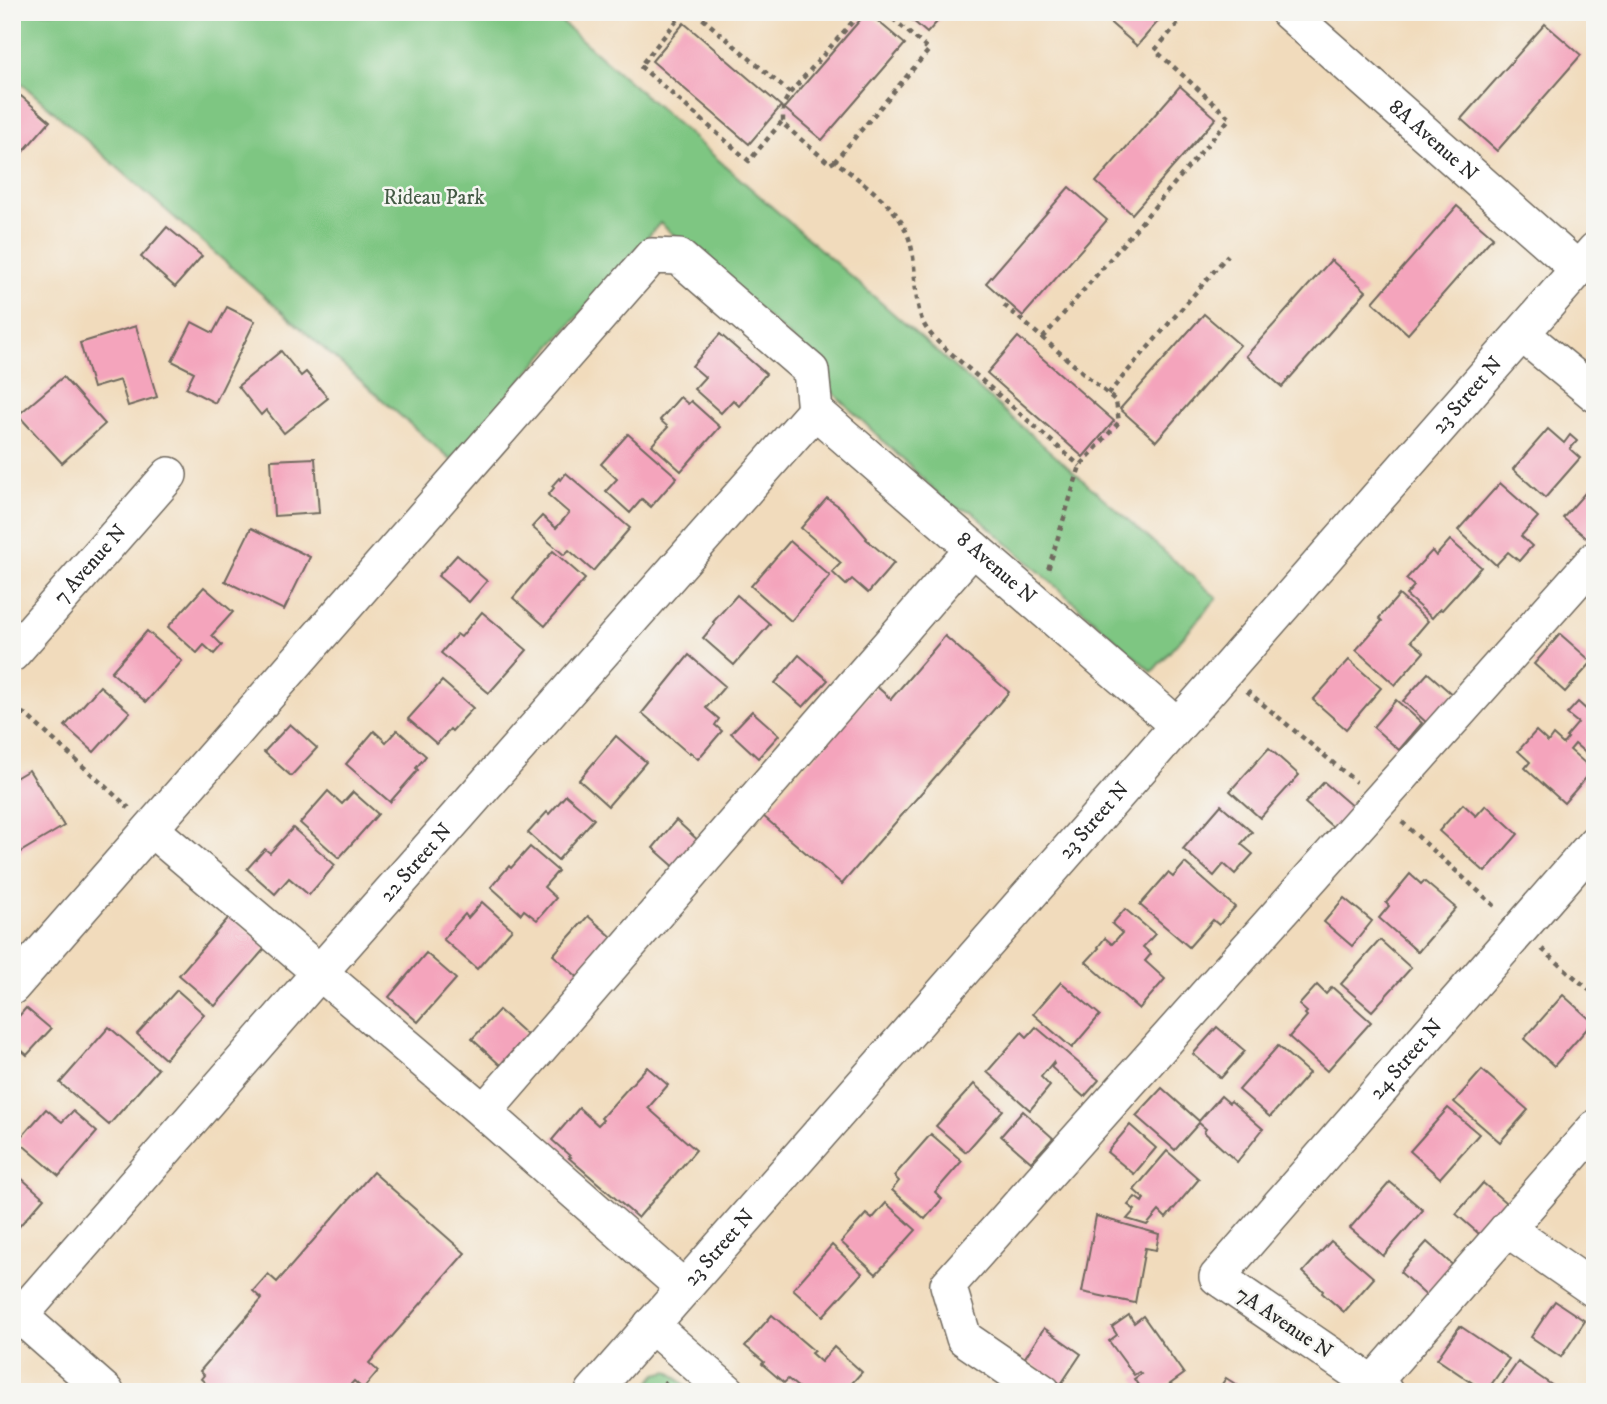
<svg xmlns="http://www.w3.org/2000/svg" width="1607" height="1404" font-family="'IM FELL DW Pica',serif">
	<style>
		.green { fill: #7ec682; stroke: #547856; stroke-width: 2 }
		.building { fill: #f4a4bc }
		.lines { fill: none; stroke-linecap: round; stroke-linejoin: round }
		.minor-casing { stroke: #70695e; stroke-width: 38 }
		.path { stroke: #70695e; stroke-width: 4.5; stroke-dasharray: 5 5; stroke-linecap: butt }
		.minor { stroke: #fff; stroke-width: 35 }
		.labels { text-anchor: middle; dominant-baseline: central; stroke-width: 5; stroke-linejoin: round; paint-order: stroke }
		.street-label { font-size: 21px; fill: #2b2b2b; stroke: #f6f6f2 }
		.park-label { font-size: 21px; fill: #445a45; stroke: #f6f6f2 }
	</style>
	<rect width="100%" height="100%" fill="#f6f6f2"/>
	<filter id="ink" filterUnits="userSpaceOnUse"><feTurbulence type="fractalNoise" baseFrequency=".0143" numOctaves="2"/><feDisplacementMap in="SourceGraphic" scale="14" xChannelSelector="R" yChannelSelector="G"/><feConvolveMatrix kernelMatrix="1 2 1 2 8 2 1 2 1" color-interpolation-filters="sRGB"/></filter>
	<filter id="wash" filterUnits="userSpaceOnUse"><feTurbulence type="fractalNoise" baseFrequency=".00686" numOctaves="4" result="noise"/><feDisplacementMap in="SourceGraphic" scale="28" xChannelSelector="R" yChannelSelector="G"/><feGaussianBlur stdDeviation="1.57" result="paint"/><feColorMatrix in="noise" values="0 0 0 0 0 0 0 0 0 0 0 0 0 0 0 0 0 1.4 0 .05"/><feComposite in="paint" operator="in"/></filter>
	<g filter="url(#wash)">
		<rect width="100%" height="100%" fill="#f1dbbc"/>
		<g class="green">
			<polygon points="12,12 550,12 1217,598 1152,672 971,511 952,507 824,384 830,372 660,223 451,460 12,75"/>
			<polygon points="669,1371 693,1392 641,1392 657,1374"/>
		</g>
		<g id="blocks">
			<g class="building">
				<polygon points="867,12 905,44 822,140 784,108"/>
				<polygon points="903,12 946,12 927,33"/>
				<polygon points="1098,12 1166,12 1137,46"/>
				<polygon points="684,23 781,106 749,144 652,61"/>
				<polygon points="1545,24 1581,55 1497,151 1461,119"/>
				<polygon points="1180,86 1216,118 1132,214 1096,182"/>
				<polygon points="21,96 50,121 14,162 12,160 12,105"/>
				<polygon points="1069,187 1107,220 1023,316 986,283"/>
				<polygon points="1457,206 1493,237 1408,334 1373,302"/>
				<polygon points="167,227 202,256 175,287 141,257"/>
				<polygon points="1331,260 1366,291 1282,387 1246,356"/>
				<polygon points="227,307 255,321 215,403 186,388 194,372 172,361 192,322 213,333"/>
				<polygon points="1204,314 1240,345 1156,441 1120,409"/>
				<polygon points="136,326 157,397 128,406 120,380 93,388 80,343"/>
				<polygon points="720,334 766,374 739,406 733,400 721,413 694,389 705,377 692,366"/>
				<polygon points="1018,337 1114,421 1083,457 987,373"/>
				<polygon points="281,351 301,376 306,372 328,398 284,433 266,410 261,415 238,386"/>
				<polygon points="63,377 105,424 62,463 18,415"/>
				<polygon points="680,397 688,404 691,401 720,427 681,471 652,445 668,427 660,420"/>
				<polygon points="1548,429 1564,443 1570,435 1577,441 1570,449 1580,458 1545,498 1513,469"/>
				<polygon points="628,434 677,477 651,507 642,499 630,513 606,491 617,479 601,464"/>
				<polygon points="315,458 319,513 274,516 271,460"/>
				<polygon points="566,473 630,528 593,571 569,550 564,555 532,527 542,516 556,528 569,513 548,495 554,488 552,486 559,478 561,480"/>
				<polygon points="1500,483 1538,517 1521,536 1532,546 1519,561 1508,552 1496,565 1458,530"/>
				<polygon points="1592,485 1595,488 1595,536 1590,541 1563,518"/>
				<polygon points="827,498 840,507 867,538 866,539 894,563 868,593 852,579 846,585 832,572 841,563 801,528"/>
				<polygon points="251,528 310,557 284,610 225,581"/>
				<polygon points="1450,540 1481,567 1442,610 1440,609 1432,618 1406,595 1414,586 1406,579 1432,551 1436,556"/>
				<polygon points="790,541 830,576 791,621 751,586"/>
				<polygon points="553,551 585,579 545,626 513,598"/>
				<polygon points="457,555 487,581 469,602 438,576"/>
				<polygon points="204,587 233,612 212,635 222,645 214,654 204,645 197,653 168,627"/>
				<polygon points="737,595 770,624 734,665 703,638 715,624 713,622"/>
				<polygon points="1399,595 1428,621 1411,641 1424,652 1395,685 1356,650 1382,621 1379,618"/>
				<polygon points="482,612 527,650 489,693 441,653 457,634 461,637"/>
				<polygon points="147,631 182,661 146,702 111,672"/>
				<polygon points="1560,634 1592,662 1565,692 1534,664"/>
				<polygon points="945,636 1009,692 842,884 763,816 876,686 891,699"/>
				<polygon points="689,655 725,686 706,708 719,719 715,725 722,731 698,759 690,752 689,754 642,713"/>
				<polygon points="799,655 828,680 803,707 775,683"/>
				<polygon points="1349,660 1381,688 1346,729 1313,700"/>
				<polygon points="1428,673 1454,696 1428,724 1403,701"/>
				<polygon points="442,681 473,708 452,731 450,729 437,744 408,719"/>
				<polygon points="100,686 130,712 94,752 65,726"/>
				<polygon points="1396,700 1422,723 1399,750 1373,727"/>
				<polygon points="1578,702 1588,711 1595,704 1595,761 1575,744 1570,750 1593,770 1564,803 1525,768 1530,762 1518,751 1536,731 1548,742 1553,735 1563,744 1568,738 1566,737 1578,723 1567,714"/>
				<polygon points="752,711 779,735 758,758 731,733"/>
				<polygon points="290,724 317,748 291,776 264,752"/>
				<polygon points="397,730 426,756 416,768 418,770 390,802 346,764 374,731 386,742"/>
				<polygon points="616,736 646,762 608,806 579,780"/>
				<polygon points="1269,748 1299,775 1260,818 1230,791"/>
				<polygon points="29,770 64,826 12,857 12,780"/>
				<polygon points="1324,782 1353,807 1334,828 1305,803"/>
				<polygon points="328,791 342,804 353,792 378,814 339,858 300,823"/>
				<polygon points="566,795 594,819 558,860 528,833 547,812 549,814"/>
				<polygon points="1463,804 1476,816 1486,805 1518,834 1485,872 1439,831"/>
				<polygon points="1221,805 1252,832 1241,844 1253,854 1235,874 1224,864 1214,876 1183,849"/>
				<polygon points="676,820 702,844 678,870 653,848"/>
				<polygon points="293,828 335,865 309,895 289,878 275,894 247,869 265,849 270,853"/>
				<polygon points="530,847 558,871 544,887 556,898 537,920 524,910 521,914 491,887 509,866 511,868"/>
				<polygon points="1185,863 1235,907 1219,925 1213,920 1189,947 1140,905 1168,873 1173,877"/>
				<polygon points="1410,874 1421,884 1424,881 1456,908 1418,952 1379,918 1389,906 1386,903"/>
				<polygon points="1344,898 1372,921 1352,946 1324,922"/>
				<polygon points="482,902 512,929 477,969 443,939 465,914 468,918"/>
				<polygon points="1125,909 1155,934 1143,947 1151,954 1145,961 1165,979 1139,1009 1086,962 1099,948 1098,947 1105,938 1112,944 1122,933 1112,924"/>
				<polygon points="230,916 266,947 215,1006 179,975"/>
				<polygon points="588,916 613,938 582,981 553,955"/>
				<polygon points="1380,940 1411,968 1372,1011 1341,984"/>
				<polygon points="426,953 456,979 418,1022 389,997"/>
				<polygon points="1061,982 1100,1015 1072,1048 1033,1014"/>
				<polygon points="1317,985 1326,994 1332,987 1371,1022 1327,1071 1289,1037 1307,1016 1305,1014 1307,1012 1299,1005"/>
				<polygon points="177,990 204,1014 165,1059 137,1034"/>
				<polygon points="1563,995 1593,1022 1554,1066 1524,1039"/>
				<polygon points="26,1008 51,1029 27,1055 12,1042 12,1024"/>
				<polygon points="499,1010 527,1035 500,1065 472,1039"/>
				<polygon points="109,1027 158,1069 109,1125 60,1083"/>
				<polygon points="1036,1027 1099,1080 1084,1097 1051,1067 1054,1064 1053,1062 1041,1077 1050,1086 1030,1110 987,1072 1022,1032 1027,1037"/>
				<polygon points="1217,1027 1245,1051 1221,1078 1193,1054"/>
				<polygon points="1278,1046 1309,1073 1270,1117 1239,1090"/>
				<polygon points="647,1067 668,1085 648,1108 696,1150 638,1218 569,1158 571,1157 552,1140 579,1108 598,1125 603,1120 601,1118"/>
				<polygon points="1482,1070 1528,1110 1500,1142 1454,1102"/>
				<polygon points="974,1084 1003,1110 966,1152 936,1126"/>
				<polygon points="1162,1088 1199,1121 1221,1096 1229,1103 1231,1101 1263,1129 1237,1162 1204,1132 1206,1129 1199,1123 1175,1150 1136,1116"/>
				<polygon points="1448,1108 1479,1134 1440,1178 1410,1151"/>
				<polygon points="46,1109 62,1122 73,1111 97,1132 59,1176 18,1141"/>
				<polygon points="1023,1111 1053,1138 1031,1162 1001,1136"/>
				<polygon points="1130,1125 1156,1148 1134,1174 1107,1152"/>
				<polygon points="931,1134 962,1161 935,1192 942,1199 925,1219 892,1190 899,1181 894,1176"/>
				<polygon points="1167,1151 1199,1179 1166,1218 1159,1211 1147,1225 1127,1219 1135,1210 1128,1205 1135,1197 1142,1202 1144,1199 1134,1190"/>
				<polygon points="12,1170 44,1198 16,1230 12,1226"/>
				<polygon points="373,1172 465,1253 369,1363 378,1371 363,1389 354,1381 344,1392 215,1392 201,1379 204,1375 200,1371 262,1299 253,1291 268,1274 277,1282"/>
				<polygon points="1390,1182 1423,1210 1383,1256 1350,1228"/>
				<polygon points="1483,1183 1512,1208 1485,1239 1456,1214"/>
				<polygon points="886,1203 916,1230 876,1274 841,1242 866,1214 872,1219"/>
				<polygon points="1096,1216 1159,1234 1156,1250 1145,1248 1135,1303 1082,1292"/>
				<polygon points="1331,1241 1374,1278 1344,1312 1322,1293 1323,1291 1303,1272"/>
				<polygon points="1427,1242 1457,1269 1430,1299 1400,1272"/>
				<polygon points="832,1245 862,1273 823,1316 793,1289"/>
				<polygon points="1555,1301 1585,1321 1561,1357 1531,1337"/>
				<polygon points="772,1315 814,1351 811,1353 821,1362 834,1347 862,1372 844,1392 795,1392 799,1388 788,1379 784,1383 762,1364 764,1362 745,1346"/>
				<polygon points="1129,1315 1134,1323 1143,1316 1184,1374 1159,1392 1153,1392 1152,1390 1149,1392 1143,1392 1134,1379 1141,1374 1139,1372 1134,1375 1109,1341 1117,1335 1112,1327"/>
				<polygon points="1460,1326 1509,1359 1486,1392 1437,1359"/>
				<polygon points="1044,1328 1081,1354 1061,1384 1024,1359"/>
				<polygon points="1518,1362 1559,1390 1558,1392 1497,1392"/>
				<polygon points="1226,1378 1248,1392 1217,1392"/>
			</g>
		</g>
	</g>
	<g filter="url(#ink)">
		<use href="#blocks" fill-opacity="0" stroke="#70695e" stroke-width="2"/>
		<g class="lines">
			<defs>
				<g id="minor">
					<path id="s1" d="M1288 12 1578 269"/>
					<polyline points="1522,334 1595,394"/>
					<path id="s2" d="M815 411 1177 725"/>
					<path id="s3" d="M12 654 169 475"/>
					<polyline points="151,829 484,1112 684,1288"/>
					<polyline points="12,987 652,256 679,257 811,371 815,411"/>
					<polyline points="484,1112 973,548"/>
					<polyline points="1507,1229 1595,1290"/>
					<polyline points="12,1309 106,1392"/>
					<path id="s4" d="M20 1316 320 972 815 411"/>
					<polyline points="651,1325 728,1392"/>
					<polyline points="1373,1383 1595,1128"/>
					<path id="s5" d="M593 1392 1595 250"/>
					<polyline points="1043,1392 964,1338 948,1285 1595,559"/>
					<path id="s6" d="M1385 1392 1217 1277 1595 843"/>
				</g>
			</defs>
			<use href="#minor" class="minor-casing"/>
			<g class="path">
				<polyline points="684,12 640,66 749,161 784,119"/>
				<polyline points="695,12 790,93"/>
				<path d="M885 12 929 50 835 161C857 179 894 203 905 229 919 256 911 291 922 320 925 328 932 336 938 342L1080 466"/>
				<polyline points="835,161 830,164 783,124 783,105 790,93 861,12"/>
				<polyline points="1004,305 1116,401 1119,422 1080,466 1047,573"/>
				<polyline points="1043,338 1230,118 1155,50 1188,12"/>
				<polyline points="1108,394 1228,255"/>
				<polyline points="1247,691 1356,782"/>
				<polyline points="12,711 25,714 129,808"/>
				<polyline points="1402,822 1497,908"/>
				<polyline points="1542,949 1595,995"/>
				<polyline points="659,1392 666,1381"/>
			</g>
			<use href="#minor" class="minor"/>
		</g>
	</g>
	<g class="labels">
		<g class="street-label">
			<text stroke="none"><textPath href="#s1" startOffset="194">8A Avenue N</textPath></text>
			<text stroke="none"><textPath href="#s5" startOffset="1326">23 Street N</textPath></text>
			<text stroke="none"><textPath href="#s3" startOffset="119">7 Avenue N</textPath></text>
			<text stroke="none"><textPath href="#s2" startOffset="240">8 Avenue N</textPath></text>
			<text stroke="none"><textPath href="#s5" startOffset="760">23 Street N</textPath></text>
			<text stroke="none"><textPath href="#s4" startOffset="602">22 Street N</textPath></text>
			<text stroke="none"><textPath href="#s6" startOffset="492">24 Street N</textPath></text>
			<text stroke="none"><textPath href="#s5" startOffset="192">23 Street N</textPath></text>
			<text transform="translate(1284 1323) rotate(34)">7A Avenue N</text>
		</g>
		<g class="park-label">
			<text x="434" y="198">Rideau Park</text>
		</g>
	</g>
	<rect width="1607" height="1404" fill="none" stroke="#f6f6f2" stroke-width="42"/>
</svg>
